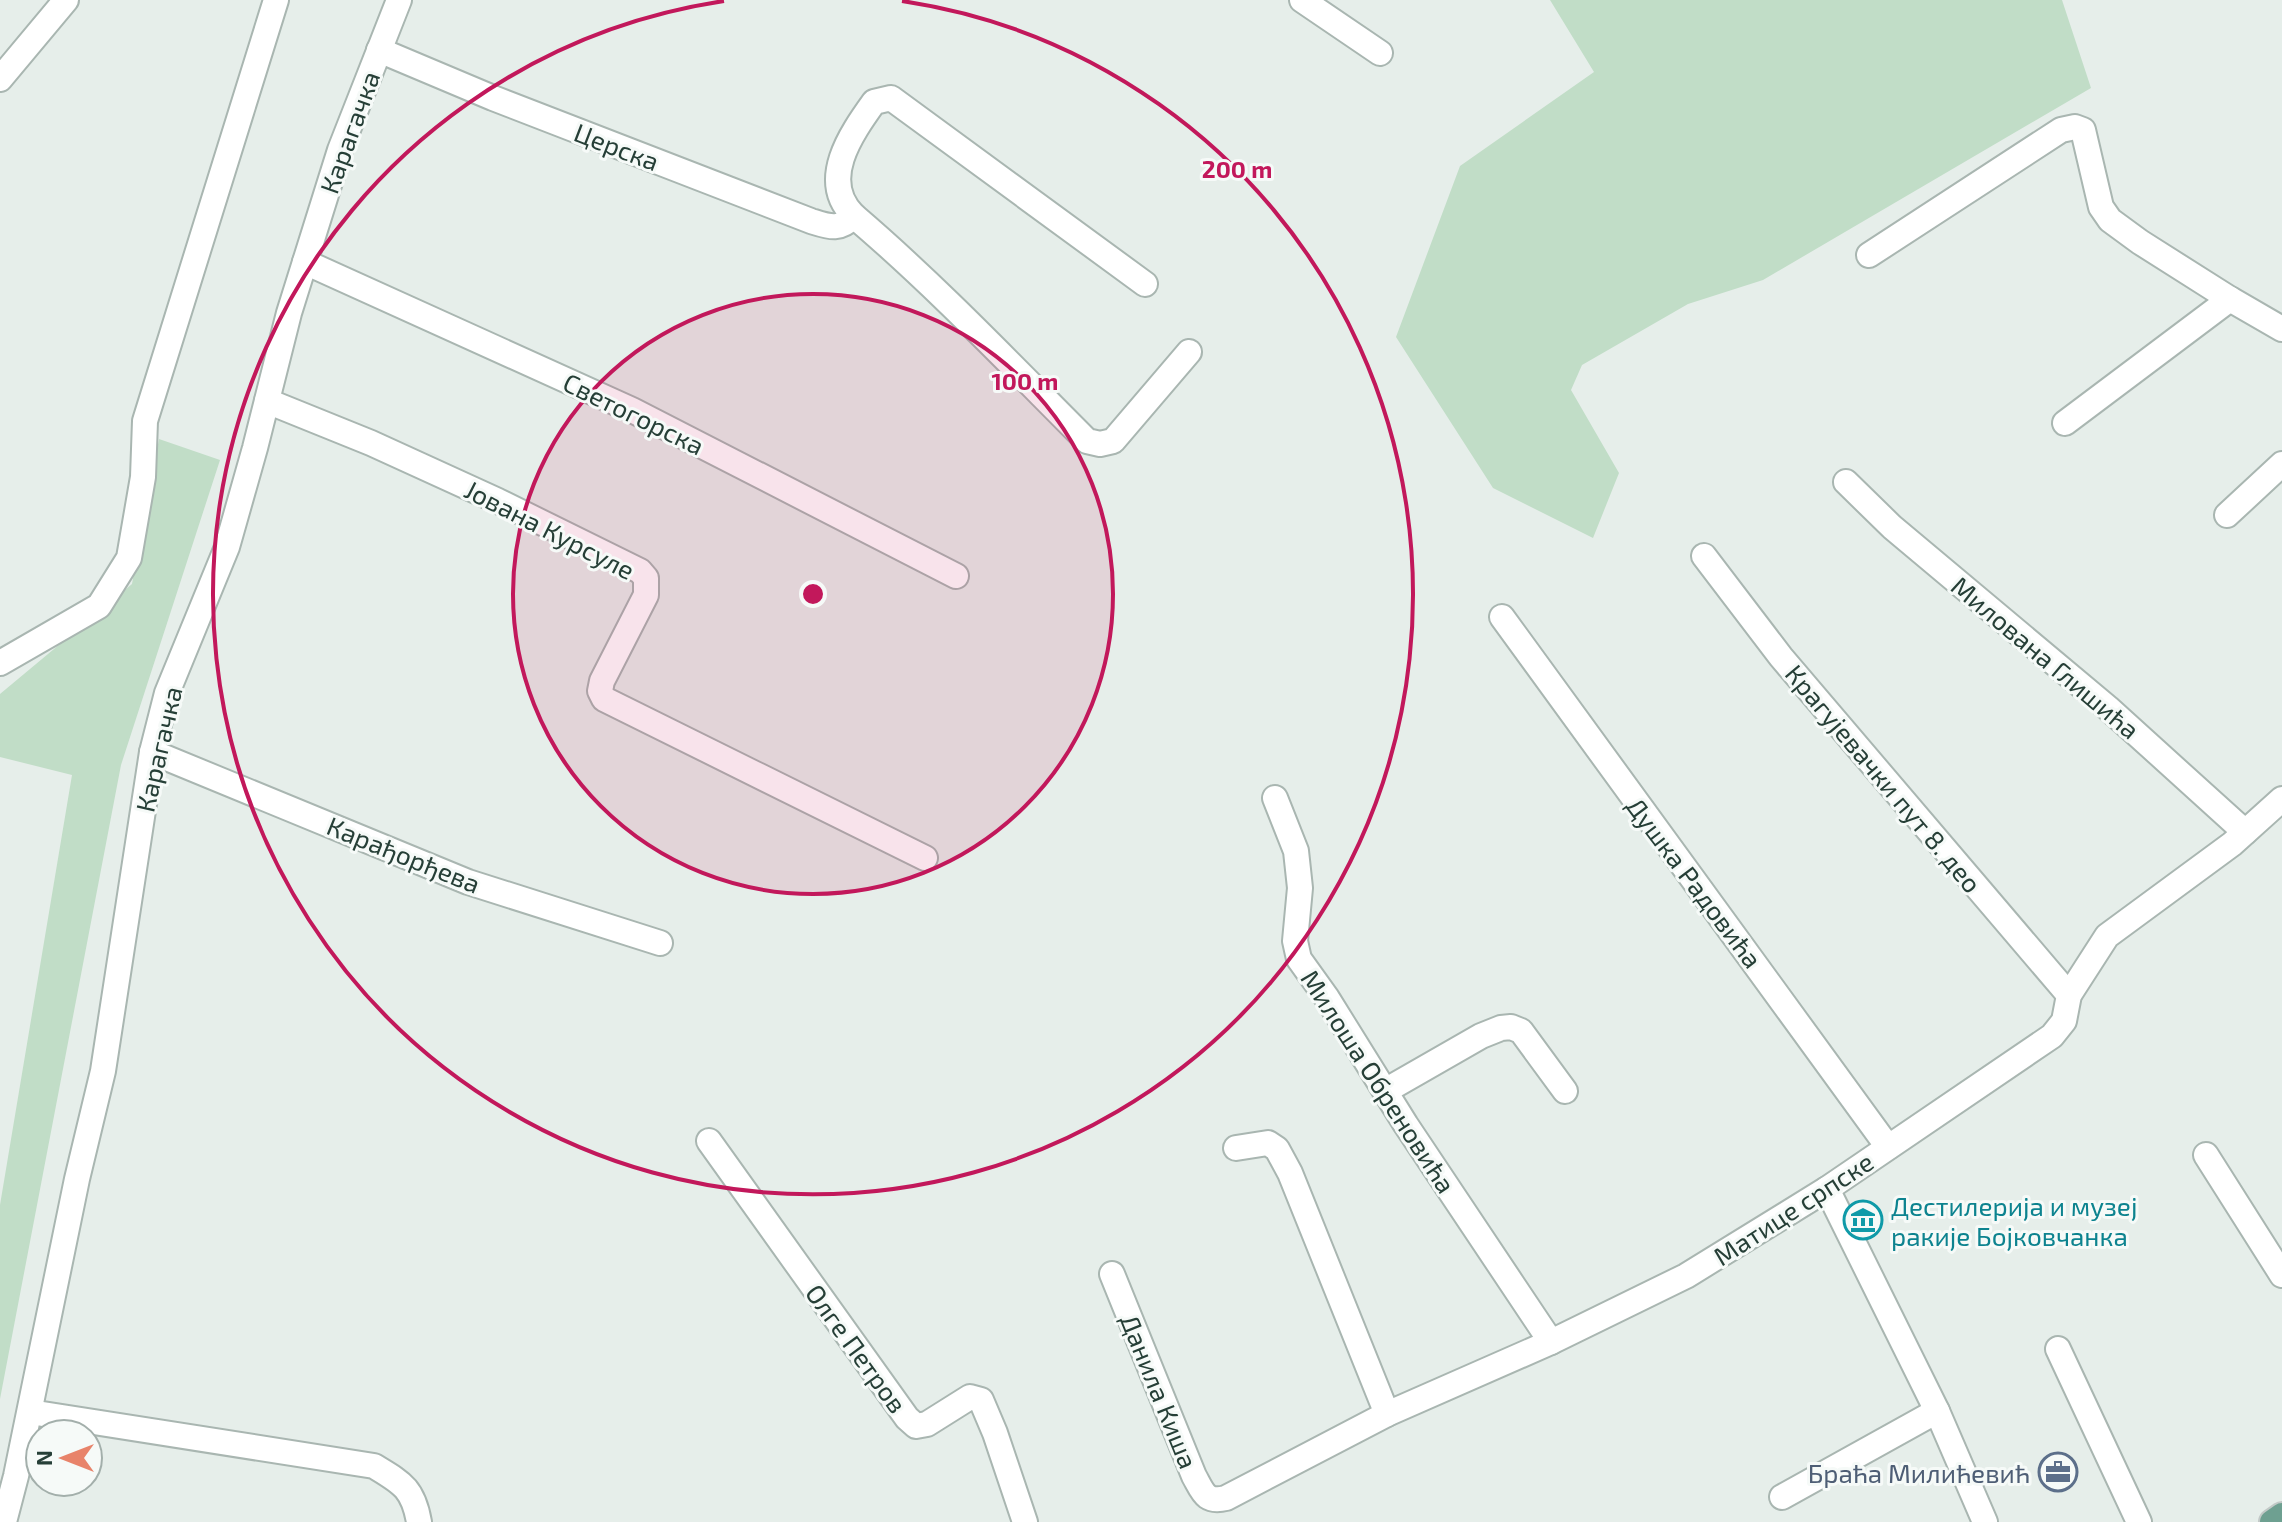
<svg xmlns="http://www.w3.org/2000/svg" width="2282" height="1522" font-family="'Exo 2',sans-serif">
	<style>
		.green { fill: #c1ddc7 }
		.lines { fill: none; stroke-linecap: round; stroke-linejoin: round }
		.minor-casing { stroke: #a9b6b1; stroke-width: 28 }
		.major-casing { stroke: #c2c9c7; stroke-width: 28 }
		.minor { stroke: #fff; stroke-width: 24 }
		.major { stroke: #6ea091; stroke-width: 24 }
		.ring { fill: none; stroke: #c2185b; stroke-width: 4 }
		.labels { text-anchor: middle; dominant-baseline: central; stroke-width: 6; stroke-linejoin: round; paint-order: stroke }
		.street-label { font-size: 26px; fill: #263f37; stroke: #f6faf8 }
		.culture-label { font-size: 26px; fill: #0d838f; stroke: #f6faf8; text-anchor: start }
		.service-label { font-size: 26px; fill: #4e5e75; stroke: #f6faf8; text-anchor: end }
		.centre { fill: #c2185b; stroke: #f6faf8; stroke-width: 4 }
		.ring-label { font-size: 24px; text-anchor: middle; font-weight: bold; fill: #c2185b; stroke: #f6faf8; stroke-width: 6; stroke-linejoin: round; paint-order: stroke }
	</style>
	<rect width="100%" height="100%" fill="#e6eeea"/>
	<g class="green">
		<polygon points="1550,0 2062,0 2091,88 1763,280 1688,304 1582,365 1571,390 1619,473 1593,538 1493,488 1396,337 1460,166 1594,72"/>
		<polygon points="159,439 220,460 121,765 0,1399 0,1205 72,775 0,757 0,694 132,584"/>
	</g>
	<g class="lines">
		<defs>
			<g id="minor">
				<polyline points="1302,0 1380,53"/>
				<path d="M379 50 493 98 811 221C830 227 839 231 854 216 936 286 1011 365 1087 441L1100 444 1113 441 1189 352"/>
				<polyline points="0,79 66,0"/>
				<path d="M854 216C818 181 851 134 874 102L891 98 1145 284"/>
				<polyline points="1869,255 2061,130 2075,127 2083,130 2101,207 2110,220 2140,242 2230,299 2282,329"/>
				<polyline points="305,262 632,410 956,576"/>
				<polyline points="267,401 371,443 498,501 640,571 646,578 646,595 602,681 600,691 604,699 925,858"/>
				<polyline points="2065,423 2230,299"/>
				<polyline points="1846,482 1892,527 2108,708 2245,832"/>
				<polyline points="2227,515 2282,464"/>
				<polyline points="1704,556 1781,657 2069,995"/>
				<polyline points="1502,617 1888,1147"/>
				<polyline points="0,663 99,606 129,558 143,477 145,421 276,0"/>
				<polyline points="152,752 468,882 660,943"/>
				<polyline points="1275,798 1296,851 1300,888 1295,941 1299,959 1327,998 1406,1125 1551,1342"/>
				<polyline points="1385,1091 1481,1036 1501,1028 1511,1027 1521,1031 1565,1091"/>
				<polyline points="709,1141 907,1418 916,1426 927,1424 970,1397 981,1400 995,1433 1025,1522"/>
				<polyline points="1236,1148 1268,1143 1277,1149 1290,1173 1387,1414"/>
				<polyline points="2206,1155 2282,1275"/>
				<polyline points="1827,1189 1937,1411 1985,1522"/>
				<path d="M1112 1274 1194 1476C1203 1492 1205 1503 1226 1498L1387 1414 1551 1342 1686 1276 1827 1189 2052 1036 2064 1021 2069 995 2107 936 2232 844 2282 799"/>
				<polyline points="2058,1349 2139,1522"/>
				<path d="M30 1412 374 1466C402 1483 413 1488 419 1522"/>
				<polyline points="1782,1497 1937,1411"/>
				<polyline points="4,1522 16,1476 77,1179 103,1071 152,752 167,693 227,547 255,448 289,313 340,150 399,0"/>
			</g>
			<polyline id="major" points="2272,1522 2282,1515"/>
		</defs>
		<use href="#minor" class="minor-casing"/>
		<use href="#major" class="major-casing"/>
		<use href="#minor" class="minor"/>
		<use href="#major" class="major"/>
	</g>
	<circle cx="813" cy="594" r="300" fill="#c2185b" fill-opacity=".12"/>
	<g class="ring">
		<circle cx="813" cy="594" r="300"/>
		<path d="M902 1A600 600 0 1 1 724 1"/>
	</g>
	<defs>
		<symbol id="museum-ring" viewBox="-11 -11 22 22"><circle r="9.5" fill="#f6faf8" stroke="#0f9aa8" stroke-width="1.5"/><path d="M0-6L6-3V-2H-6V-3ZM-5-1h2V3h-2ZM-1-1h2V3h-2ZM3-1h2V3H3ZM-6 4H6V6H-6Z" fill="#0f9aa8"/></symbol>
		<symbol id="office-ring" viewBox="-11 -11 22 22"><circle r="9.5" fill="#f6faf8" stroke="#5c6f8a" stroke-width="1.5"/><path d="M-6-3h4V-5.5h4V-3h4V5H-6ZM-1-4.5V-3h2v-1.5ZM-6 0V1H6V0Z" fill="#5c6f8a"/></symbol>
	</defs>
	<g fill-rule="evenodd">
		<use href="#museum-ring" x="1841" y="1198" width="44" height="44"/>
		<use href="#office-ring" x="2036" y="1450" width="44" height="44"/>
	</g>
	<g class="labels">
		<g class="street-label">
			<text transform="translate(349 132) rotate(-70)">Карагачка</text>
			<text transform="translate(617 146) rotate(21)">Церска</text>
			<text transform="translate(634 413) rotate(26)">Светогорска</text>
			<text transform="translate(550 529) rotate(27)">Јована Курсуле</text>
			<text transform="translate(2046 657) rotate(40)">Милована Глишића</text>
			<text transform="translate(158 749) rotate(-77)">Карагачка</text>
			<text transform="translate(1884 778) rotate(50)">Крагујевачки пут 8. део</text>
			<text transform="translate(404 854) rotate(22)">Карађорђева</text>
			<text transform="translate(1695 882) rotate(53)">Душка Радовића</text>
			<text transform="translate(1379 1081) rotate(57)">Милоша Обреновића</text>
			<text transform="translate(1793 1208) rotate(-33)">Матице српске</text>
			<text transform="translate(857 1348) rotate(54)">Олге Петров</text>
			<text transform="translate(1160 1391) rotate(68)">Данила Киша</text>
		</g>
		<g class="culture-label">
			<text x="1891" y="1205">Дестилерија и музеј<tspan x="1891" dy="30">ракије Бојковчанка</tspan></text>
		</g>
		<g class="service-label">
			<text x="2030" y="1472">Браћа Милићевић</text>
		</g>
	</g>
	<circle cx="813" cy="594" r="12" class="centre"/>
	<g class="ring-label">
		<text x="1237" y="178">200 m</text>
		<text x="1025" y="390">100 m</text>
	</g>
	<g transform="translate(64 1458) rotate(270)"><circle r="38" fill="#f6faf8" stroke="#a3afab" stroke-width="2"/>
	<path d="M0-6L14 30L0 20L-14 30Z" fill="#e8836a"/>
	<text y="-12" font-size="22" font-weight="bold" text-anchor="middle" fill="#263f37">N</text>
	</g>
</svg>
